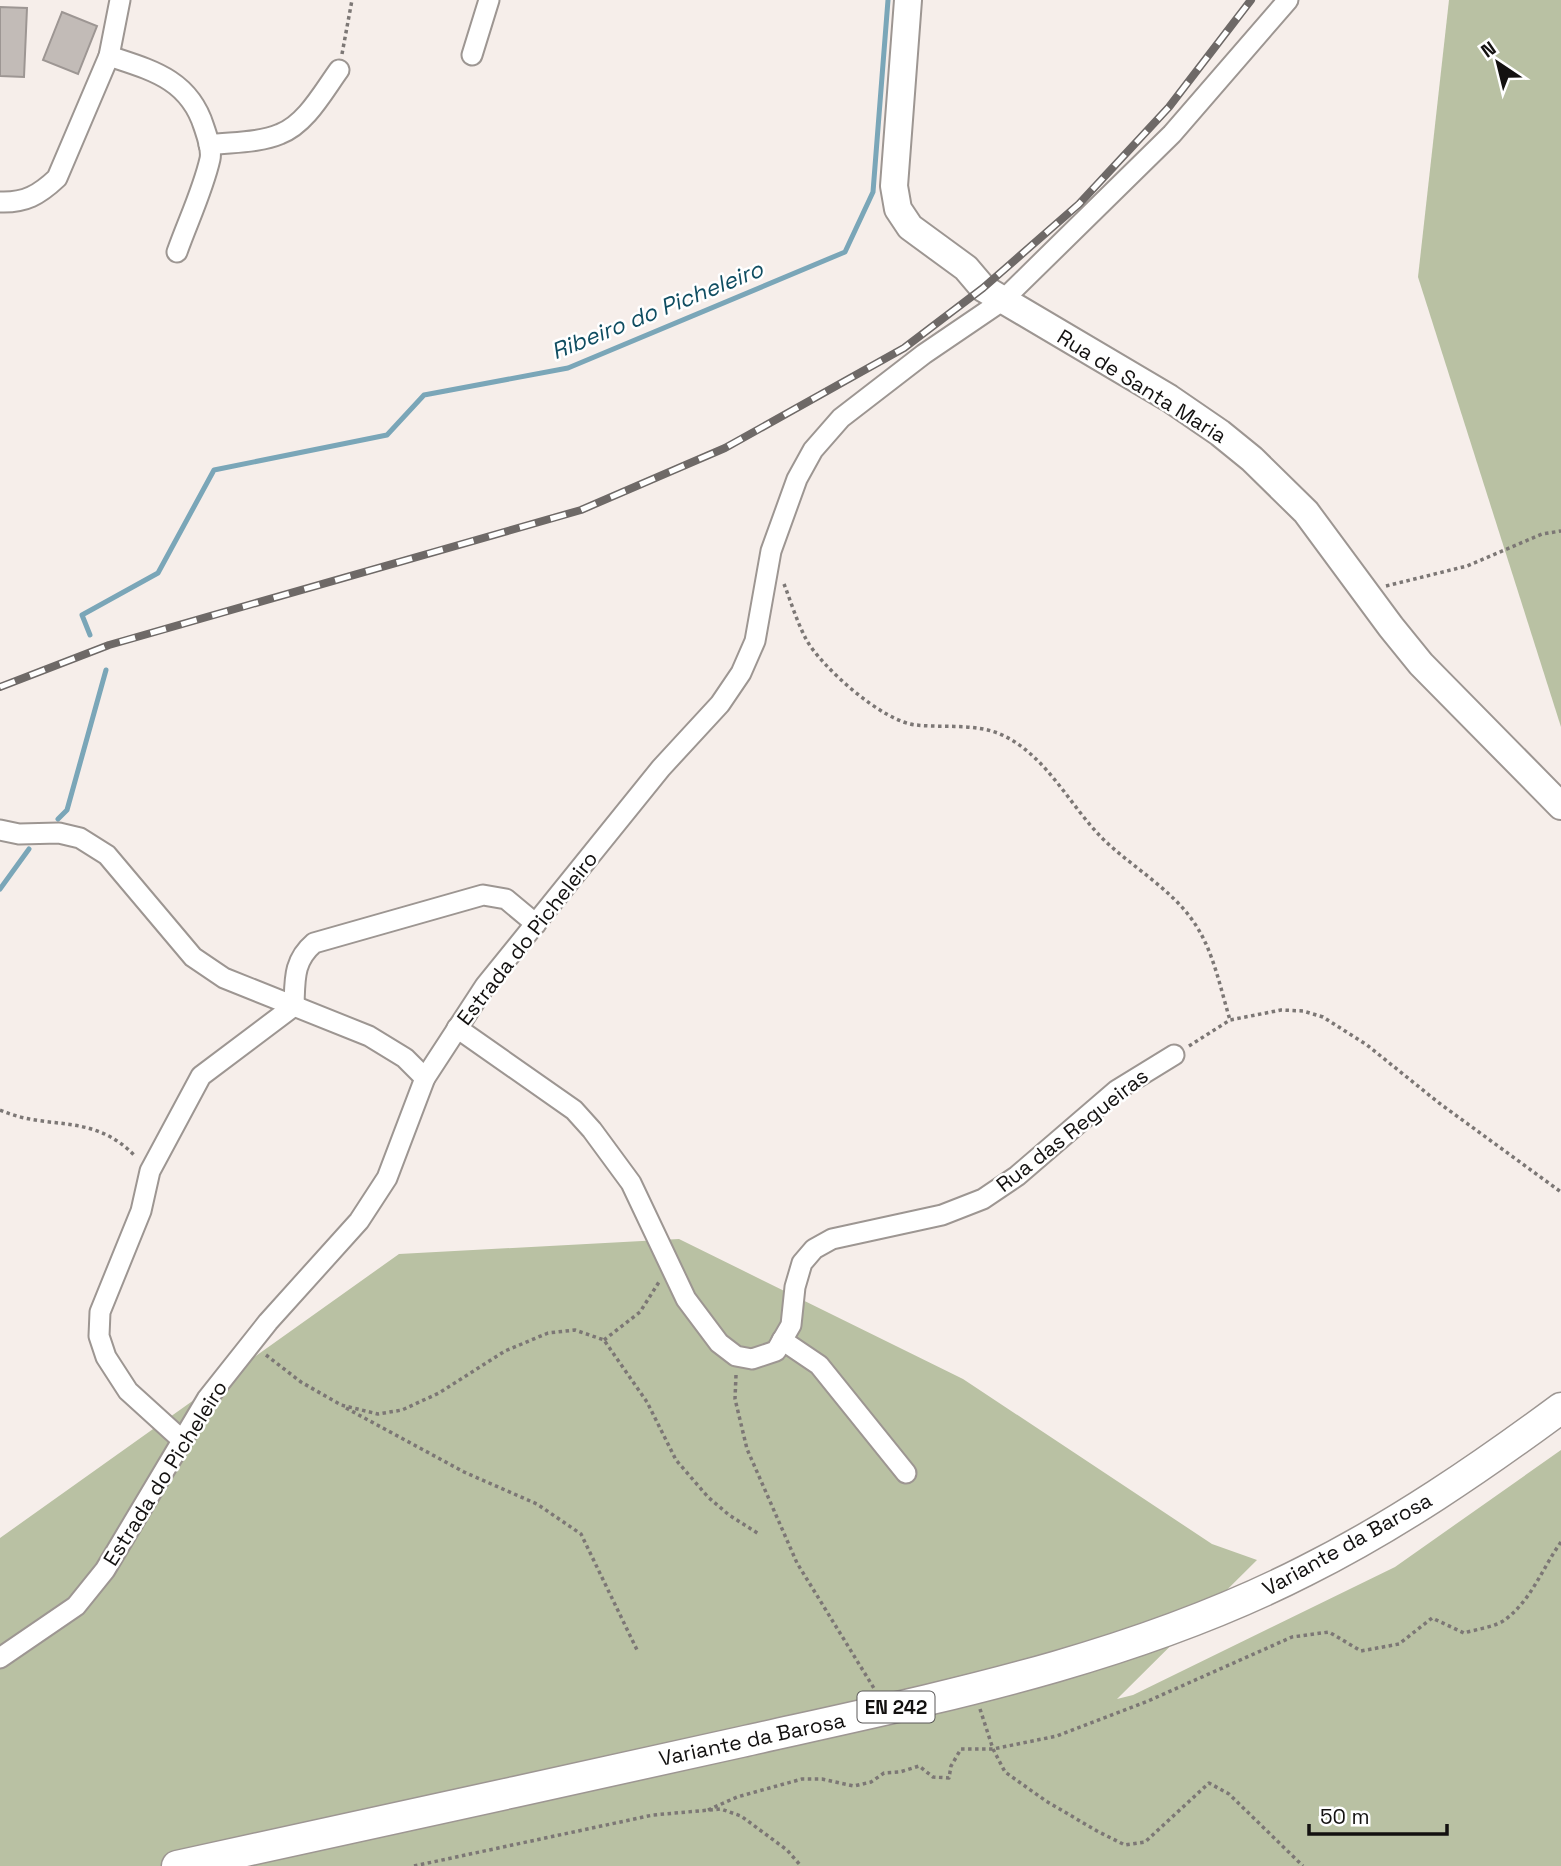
<svg xmlns="http://www.w3.org/2000/svg" width="1561" height="1866" font-family="'Space Grotesk',sans-serif">
	<style>
		.green { fill: #b9c1a3 }
		.lines { fill: none; stroke-linecap: round; stroke-linejoin: round }
		.stream { stroke: #7aa6b8; stroke-width: 5 }
		.building { fill: #c2bbb7; stroke: #9d9693; stroke-width: 2 }
		.street-casing { stroke: #9d9692; stroke-width: 23 }
		.secondary-casing { stroke: #9d9692; stroke-width: 30 }
		.primary-casing { stroke: #9d9692; stroke-width: 33 }
		.path { stroke: #7c7775; stroke-width: 3.5; stroke-dasharray: 3.5 3.5; stroke-linecap: butt }
		.street { stroke: #fff; stroke-width: 19 }
		.secondary { stroke: #fff; stroke-width: 26 }
		.primary { stroke: #fff; stroke-width: 30 }
		.rail-casing { stroke: #6e6967; stroke-width: 8 }
		.rail { stroke: #fff; stroke-width: 5; stroke-dasharray: 16; stroke-linecap: butt }
		.labels { text-anchor: middle; dominant-baseline: central; stroke-width: 5; stroke-linejoin: round; paint-order: stroke }
		.shield { fill: #fff; stroke: #5a5858; stroke-width: 2 }
		.shield-label { font-size: 19px; font-weight: bold; fill: #131110 }
		.street-label { font-size: 21px; fill: #131110; stroke: #fff }
		.water-label { font-size: 23px; font-style: italic; fill: #0f4d61; stroke: #fff }
	</style>
	<rect width="100%" height="100%" fill="#f6eeea"/>
	<g class="green">
		<polygon points="1449,0 1561,0 1561,727 1418,277"/>
		<polygon points="679,1239 963,1379 1212,1544 1257,1560 1117,1699 1133,1695 1395,1567 1561,1450 1561,1866 0,1866 0,1538 399,1254"/>
	</g>
	<g class="lines">
		<g class="stream">
			<polyline points="90,635 82,615 158,573 214,470 387,435 424,395 568,368 845,252 873,192 888,0"/>
			<polyline points="58,819 67,810 106,670"/>
			<polyline points="0,889 29,849"/>
		</g>
	</g>
	<g class="building">
		<polygon points="0,7 27,8 24,77 0,76"/>
		<polygon points="62,12 97,26 78,74 43,60"/>
	</g>
	<g class="lines">
		<defs>
			<g id="street">
				<polyline points="472,55 489,0"/>
				<path d="M109 56C151 70 189 79 204 127 207 136 212 149 210 159 203 190 188 221 177 252"/>
				<path d="M209 145C231 142 259 143 280 134 306 124 323 92 339 70"/>
				<path d="M0 202C25 203 39 195 57 178L109 56 120 0"/>
				<polyline points="0,830 19,834 59,833 80,838 107,855 193,957 224,978 369,1036 405,1058 425,1078"/>
				<polyline points="457,1028 574,1110 592,1130 631,1183 686,1299 719,1343 736,1356 752,1359 776,1351 791,1325 795,1287 802,1263 814,1249 832,1239 942,1215 983,1199 1017,1176 1117,1090 1174,1055"/>
				<polyline points="782,1340 819,1365 906,1473"/>
				<path d="M182 1440 128 1391 106 1357 99 1336 100 1312 141 1211 150 1171 201 1076 294 1006C295 980 293 961 314 943L483 895 506 899 536 924"/>
				<polyline points="0,1658 76,1606 105,1570 207,1399 268,1322 359,1221 387,1178 425,1078 485,986 661,768 720,704 741,673 755,641 771,551 797,479 813,450 841,418 924,354 1002,301 1172,134 1288,0"/>
			</g>
			<polyline id="secondary" points="908,0 894,186 898,209 910,227 966,268 983,288 1169,398 1220,433 1252,459 1306,512 1391,627 1421,664 1561,806"/>
			<path id="primary" d="M177 1866C365 1826 553 1783 741 1742 933 1699 1129 1661 1305 1571 1395 1526 1480 1468 1561 1408"/>
		</defs>
		<use href="#street" class="street-casing"/>
		<use href="#secondary" class="secondary-casing"/>
		<use href="#primary" class="primary-casing"/>
		<g class="path">
			<polyline points="342,54 352,0"/>
			<path d="M784 584C791 602 797 622 806 639 821 667 883 722 916 725 943 728 974 723 1000 734 1046 754 1069 805 1103 839 1132 867 1170 888 1193 921 1213 949 1220 987 1230 1020"/>
			<polyline points="1386,586 1467,566 1542,534 1561,531"/>
			<polyline points="1189,1046 1230,1020 1281,1010 1303,1011 1323,1017 1367,1045 1439,1103 1561,1192"/>
			<path d="M0 1110C50 1132 92 1111 136 1157"/>
			<polyline points="604,1340 640,1312 659,1282"/>
			<polyline points="266,1355 301,1382 341,1405 378,1414 402,1410 439,1393 505,1351 548,1333 575,1330 604,1340 647,1402 676,1460 708,1497 729,1515 759,1534"/>
			<polyline points="736,1375 735,1399 747,1449 797,1563 875,1690"/>
			<polyline points="346,1408 464,1472 537,1504 581,1534 638,1652"/>
			<polyline points="980,1709 993,1749 1005,1772 1046,1801 1097,1831 1125,1845 1145,1842 1209,1783 1229,1794 1303,1866"/>
			<path d="M708 1810 737 1797 802 1779H822L854 1786 871 1782 884 1773 900 1772 919 1766 933 1777 949 1778 951 1766 961 1749H993L1057 1736 1148 1701 1292 1637 1329 1632 1361 1651 1399 1644 1432 1618 1464 1633C1477 1629 1496 1627 1506 1619 1532 1599 1543 1567 1561 1542"/>
			<polyline points="414,1866 653,1815 721,1809 741,1816 787,1850 801,1866"/>
		</g>
		<use href="#street" class="street"/>
		<use href="#secondary" class="secondary"/>
		<use href="#primary" class="primary"/>
		<defs>
			<polyline id="rail" points="0,687 109,645 581,510 725,448 904,348 983,288 1079,204 1169,107 1251,0"/>
		</defs>
		<use href="#rail" class="rail-casing"/>
		<use href="#rail" class="rail"/>
	</g>
	<g class="labels">
		<rect class="shield" x="857.5" y="1691.5" width="77" height="31" rx="5"/>
		<g class="shield-label">
			<text x="896" y="1707">EN 242</text>
		</g>
		<g class="street-label">
			<text transform="translate(1142 386) rotate(32)">Rua de Santa Maria</text>
			<text transform="translate(527 938) rotate(-52)">Estrada do Picheleiro</text>
			<text transform="translate(1072 1130) rotate(-38)">Rua das Regueiras</text>
			<text transform="translate(165 1473) rotate(-58)">Estrada do Picheleiro</text>
			<text transform="translate(1347 1544) rotate(-29)">Variante da Barosa</text>
			<text transform="translate(752 1739) rotate(-12)">Variante da Barosa</text>
		</g>
		<g class="water-label">
			<text transform="translate(657 310) rotate(-22)">Ribeiro do Picheleiro</text>
		</g>
	</g>
	<g transform="translate(1498 63) rotate(325)" stroke="#ffffff" stroke-width="5" paint-order="stroke">
	<path d="M0-5L12 26L0 18L-12 26Z" fill="#131110"/>
	<text y="-10" font-size="19" font-weight="bold" text-anchor="middle" fill="#131110">N</text>
	</g>
	<path d="M1309 1824v10h138v-10" fill="none" stroke="#131110" stroke-width="3.5"/>
	<text x="1320" y="1824" font-size="21" fill="#131110" stroke="#ffffff" stroke-width="5" paint-order="stroke">50 m</text>
</svg>
